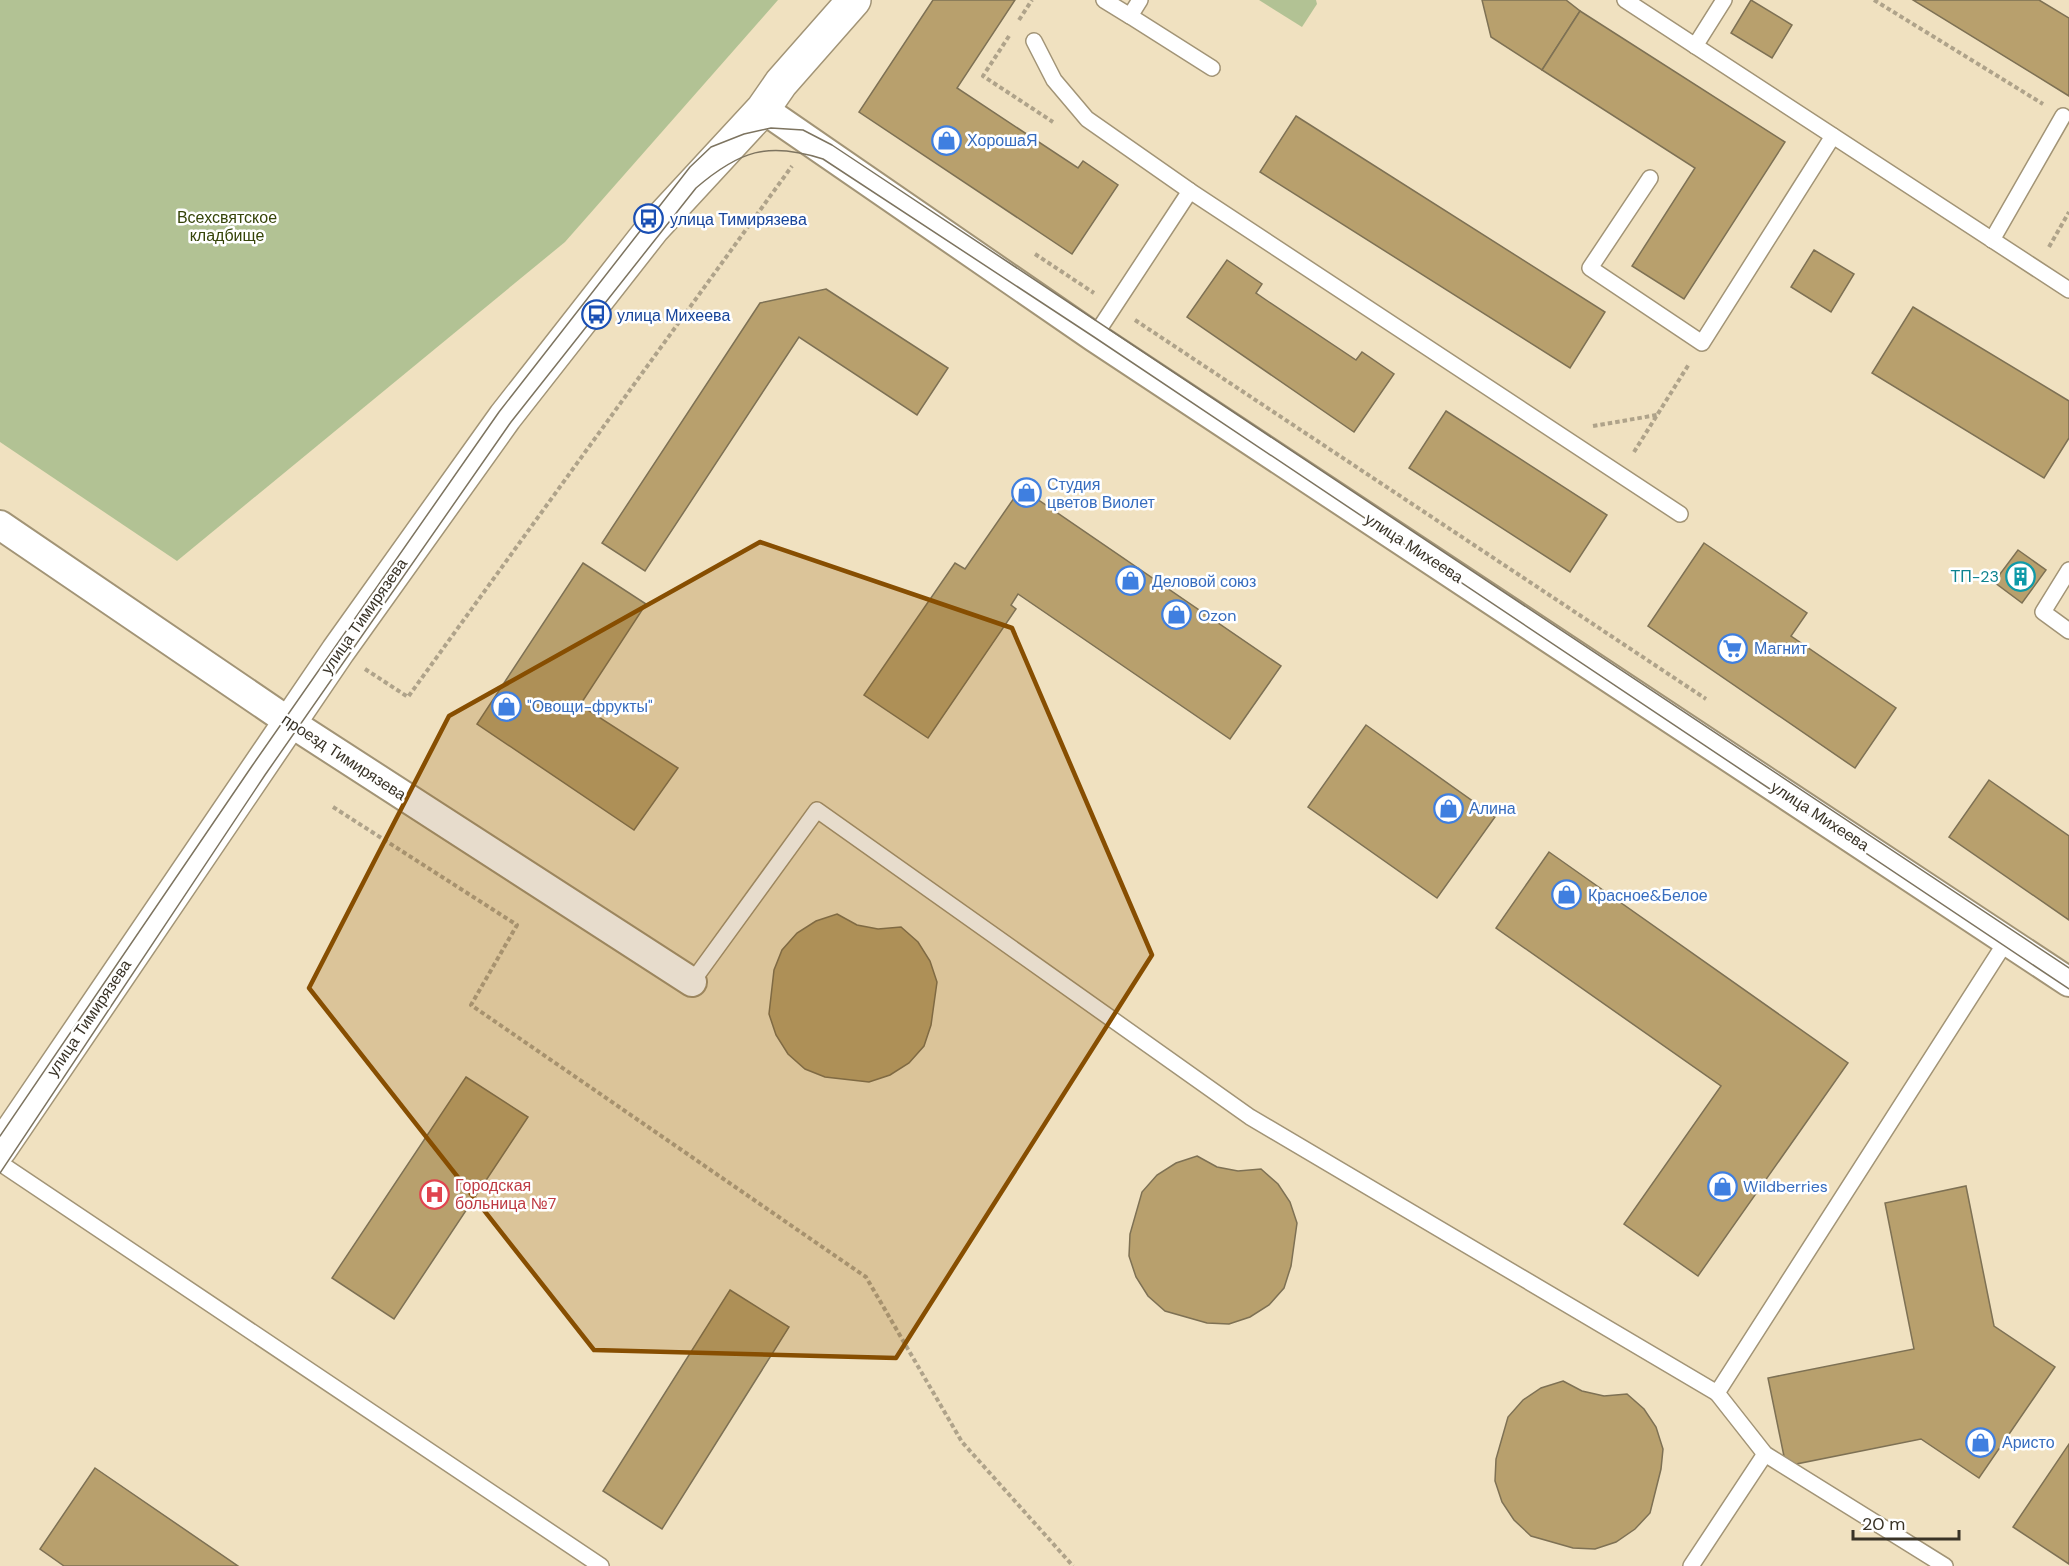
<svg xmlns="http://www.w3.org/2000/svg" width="2069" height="1566" font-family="'DM Sans',sans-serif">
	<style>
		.green { fill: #b2c294 }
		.building { fill: #b8a06d; stroke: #7e7154; stroke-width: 1.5 }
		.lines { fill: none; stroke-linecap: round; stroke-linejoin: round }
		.lane-casing { stroke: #a29476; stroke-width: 18 }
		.street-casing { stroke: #a29476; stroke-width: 32 }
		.secondary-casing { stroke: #a29476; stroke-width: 36 }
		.path { stroke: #afa38a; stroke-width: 4; stroke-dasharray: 4.5 3; stroke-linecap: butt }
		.lane { stroke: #fff; stroke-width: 15 }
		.street { stroke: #fff; stroke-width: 28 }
		.secondary { stroke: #fff; stroke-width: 33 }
		.tram { stroke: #7d7460; stroke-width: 1.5 }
		.marked { fill: #874e01; fill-opacity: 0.2; stroke: #874e01; stroke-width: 4.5; stroke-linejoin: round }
		.labels { text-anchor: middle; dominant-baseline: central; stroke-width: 5; stroke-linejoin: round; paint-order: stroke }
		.shop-label { font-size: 16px; fill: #366cbe; stroke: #fff; text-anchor: start }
		.park-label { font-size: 16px; fill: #354408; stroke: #fff }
		.transit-label { font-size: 16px; fill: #164399; stroke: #fff; text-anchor: start }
		.street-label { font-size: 16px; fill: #393327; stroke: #fff }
		.culture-label { font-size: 16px; fill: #0d838f; stroke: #fff; text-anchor: end }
		.health-label { font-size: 16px; fill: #be3a42; stroke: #fff; text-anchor: start }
	</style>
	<rect width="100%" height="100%" fill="#f0e1c0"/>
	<g class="green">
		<polygon points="0,0 778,0 565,242 177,561 0,442"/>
		<polygon points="1259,0 1316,0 1317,4 1302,27"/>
	</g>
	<g class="building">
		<polygon points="933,0 1015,0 957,88 1078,168 1083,161 1118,185 1072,254 859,112"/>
		<polygon points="1482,0 1566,0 1580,11 1542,70 1491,37"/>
		<polygon points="1751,0 1792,25 1772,58 1731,33"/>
		<polygon points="1913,0 2039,0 2069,18 2069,96"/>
		<polygon points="1580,11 1785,142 1684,299 1632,266 1695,168 1542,70"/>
		<polygon points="1296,116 1605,312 1570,368 1260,172"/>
		<polygon points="1814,250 1854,274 1831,312 1791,287"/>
		<polygon points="1227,260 1262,284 1256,293 1269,302 1356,360 1362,352 1394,374 1354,432 1187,317"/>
		<polygon points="826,289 948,368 917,415 799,337 645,571 602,543 760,303"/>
		<polygon points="1913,307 2069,401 2069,438 2044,478 1872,373"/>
		<polygon points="1446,411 1607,515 1570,572 1409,468"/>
		<polygon points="1021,488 1281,666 1230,739 1018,594 1011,605 1016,609 928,738 864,695 955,563 965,569"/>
		<polygon points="1704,543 1807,613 1791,636 1896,708 1855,768 1648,626"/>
		<polygon points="2018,550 2046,570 2022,603 1994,582"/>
		<polygon points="583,563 646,604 580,705 678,768 634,830 477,724"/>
		<polygon points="1366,725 1495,817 1437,898 1308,807"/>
		<polygon points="1989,780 2069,836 2069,920 1949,837"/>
		<polygon points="1549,852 1848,1063 1698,1276 1624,1224 1721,1086 1496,928"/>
		<polygon points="837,914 857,925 878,929 901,927 918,942 930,961 937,982 931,1025 924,1046 909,1063 890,1075 869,1082 825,1077 805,1069 788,1054 776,1035 769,1014 774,970 782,950 797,933 816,921"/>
		<polygon points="466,1077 528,1117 394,1319 332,1278"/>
		<polygon points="1197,1156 1217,1167 1238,1171 1261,1169 1278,1184 1290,1202 1297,1223 1291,1266 1284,1288 1269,1305 1250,1317 1229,1324 1207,1323 1165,1311 1148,1296 1136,1277 1129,1256 1130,1234 1142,1192 1157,1175 1176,1163"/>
		<polygon points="1966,1186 1994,1326 2055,1367 1979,1478 1921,1439 1786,1466 1768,1378 1914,1349 1885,1203"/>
		<polygon points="730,1290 789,1327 662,1529 603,1491"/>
		<polygon points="1563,1381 1582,1391 1604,1396 1627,1394 1644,1409 1656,1427 1663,1449 1661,1469 1650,1513 1635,1529 1616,1542 1595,1549 1573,1548 1531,1536 1514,1520 1502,1502 1495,1481 1496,1459 1508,1417 1523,1400 1541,1388"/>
		<polygon points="2069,1444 2069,1564 2013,1527"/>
		<polygon points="95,1468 238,1566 64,1566 40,1549"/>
	</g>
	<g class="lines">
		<defs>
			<g id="lane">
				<polyline points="1104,0 1130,16 1140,0"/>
				<polyline points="1625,0 2069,290"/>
				<polyline points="1130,16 1212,68"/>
				<polyline points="1034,41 1054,80 1087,119 1190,191 1680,514"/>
				<polyline points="1695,46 1724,0"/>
				<polyline points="1650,178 1590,268 1702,343 1833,136"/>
				<polyline points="1992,240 2063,116"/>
				<polyline points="1094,337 1190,191"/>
				<polyline points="2069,570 2043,612 2069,631"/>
				<polyline points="692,982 817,810 1250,1117 1717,1393 2007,940"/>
				<polyline points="0,1163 601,1566"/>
				<polyline points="1717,1393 1765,1454 1945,1566"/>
				<polyline points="1691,1566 1765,1454"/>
			</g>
			<g id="street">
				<polyline points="763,109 1094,337 2069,982"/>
				<polyline points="0,525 285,719 692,982"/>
			</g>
			<polyline id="secondary" points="0,1149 338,651 505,417 653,228 763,109 781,83 854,0"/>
		</defs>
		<use href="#lane" class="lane-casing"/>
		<use href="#street" class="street-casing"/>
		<use href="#secondary" class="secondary-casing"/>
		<g class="path">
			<polyline points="1874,0 2043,104"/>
			<polyline points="1019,20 1032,0"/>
			<polyline points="1009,36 983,76 1053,122"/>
			<polyline points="2049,247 2069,212"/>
			<polyline points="1035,254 1094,293"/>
			<polyline points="1135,320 1706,699"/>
			<polyline points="1593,426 1657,415"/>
			<polyline points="1634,452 1689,364"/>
			<polyline points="365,669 408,697 792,166"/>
			<polyline points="333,807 517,925 471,1005 866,1277 962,1442 1073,1566"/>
		</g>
		<use href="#lane" class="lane"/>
		<use href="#street" class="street"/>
		<use href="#secondary" class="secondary"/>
		<g class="tram">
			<polyline points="0,1136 252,766 499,412 690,167 711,147 744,134 771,128 803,130 832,145 2069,968"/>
			<path d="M0 1173 265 775 511 422 696 188C739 151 768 141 823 159L1094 337 2069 989"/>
		</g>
	</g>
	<path class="marked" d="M760 542 1012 628 1152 955 896 1358 594 1350 309 988 449 716Z"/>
	<defs>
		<symbol id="shop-ring" viewBox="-11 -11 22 22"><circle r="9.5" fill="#fff" stroke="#3f7fe0" stroke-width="1.5"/><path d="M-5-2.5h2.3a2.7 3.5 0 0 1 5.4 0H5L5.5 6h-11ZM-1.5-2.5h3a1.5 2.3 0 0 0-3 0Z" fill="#3f7fe0"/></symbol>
		<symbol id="bus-ring" viewBox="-11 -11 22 22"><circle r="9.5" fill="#fff" stroke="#1a4fb4" stroke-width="1.5"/><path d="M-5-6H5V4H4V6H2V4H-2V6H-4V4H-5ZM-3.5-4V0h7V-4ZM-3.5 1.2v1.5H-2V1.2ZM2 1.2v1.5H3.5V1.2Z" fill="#1a4fb4"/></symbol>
		<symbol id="building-ring" viewBox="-11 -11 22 22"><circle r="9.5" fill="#fff" stroke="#0f9aa8" stroke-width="1.5"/><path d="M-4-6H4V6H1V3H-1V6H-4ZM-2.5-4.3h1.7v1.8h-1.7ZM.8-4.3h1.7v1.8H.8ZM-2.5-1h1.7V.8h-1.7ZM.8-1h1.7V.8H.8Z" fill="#0f9aa8"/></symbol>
		<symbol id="supermarket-ring" viewBox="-11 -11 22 22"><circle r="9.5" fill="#fff" stroke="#3f7fe0" stroke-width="1.5"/><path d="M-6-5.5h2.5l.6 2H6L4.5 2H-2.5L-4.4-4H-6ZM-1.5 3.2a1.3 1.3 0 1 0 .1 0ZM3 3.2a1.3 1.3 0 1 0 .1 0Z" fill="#3f7fe0"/></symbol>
		<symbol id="hospital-ring" viewBox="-11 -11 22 22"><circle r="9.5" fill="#fff" stroke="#e0444e" stroke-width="1.5"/><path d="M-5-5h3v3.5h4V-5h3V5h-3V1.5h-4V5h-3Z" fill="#e0444e"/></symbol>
	</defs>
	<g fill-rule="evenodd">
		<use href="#shop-ring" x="930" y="124" width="33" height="33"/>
		<use href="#bus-ring" x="632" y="202" width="33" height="33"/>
		<use href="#bus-ring" x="580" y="298" width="33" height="33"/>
		<use href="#shop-ring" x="1010" y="476" width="33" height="33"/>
		<use href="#building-ring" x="2004" y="560" width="33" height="33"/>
		<use href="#shop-ring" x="1114" y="564" width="33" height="33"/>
		<use href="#shop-ring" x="1160" y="598" width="33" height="33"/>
		<use href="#supermarket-ring" x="1716" y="632" width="33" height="33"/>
		<use href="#shop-ring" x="490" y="690" width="33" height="33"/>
		<use href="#shop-ring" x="1432" y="792" width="33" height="33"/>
		<use href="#shop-ring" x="1550" y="878" width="33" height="33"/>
		<use href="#shop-ring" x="1706" y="1170" width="33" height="33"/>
		<use href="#hospital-ring" x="418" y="1178" width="33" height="33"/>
		<use href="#shop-ring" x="1964" y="1426" width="33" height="33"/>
	</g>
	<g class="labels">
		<g class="shop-label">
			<text x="967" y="140">ХорошаЯ</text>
			<text x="1047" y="484">Студия<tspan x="1047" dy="18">цветов Виолет</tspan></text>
			<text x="1152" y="581">Деловой союз</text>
			<text x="1198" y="615">Ozon</text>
			<text x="1754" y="648">Магнит</text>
			<text x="527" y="706">"Овощи-фрукты"</text>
			<text x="1469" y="808">Алина</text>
			<text x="1588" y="895">Красное&amp;Белое</text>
			<text x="1743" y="1186">Wildberries</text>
			<text x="2002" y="1442">Аристо</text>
		</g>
		<g class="park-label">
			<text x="227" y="217">Всехсвятское<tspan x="227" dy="18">кладбище</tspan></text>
		</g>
		<g class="transit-label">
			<text x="670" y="219">улица Тимирязева</text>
			<text x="617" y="315">улица Михеева</text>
		</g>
		<g class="street-label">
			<text transform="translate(1414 548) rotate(33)">улица Михеева</text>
			<text transform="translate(364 616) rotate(-55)">улица Тимирязева</text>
			<text transform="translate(344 757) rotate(33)">проезд Тимирязева</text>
			<text transform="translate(1820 816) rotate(33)">улица Михеева</text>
			<text transform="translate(89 1018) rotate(-56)">улица Тимирязева</text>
		</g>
		<g class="culture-label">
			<text x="1999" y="576">ТП-23</text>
		</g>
		<g class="health-label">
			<text x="455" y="1185">Городская<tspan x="455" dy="18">больница №7</tspan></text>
		</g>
	</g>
	<path d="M1853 1530v9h106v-9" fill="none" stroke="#393327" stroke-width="3"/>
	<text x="1862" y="1530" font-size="18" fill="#393327" stroke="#ffffff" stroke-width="4.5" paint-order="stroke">20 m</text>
</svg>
